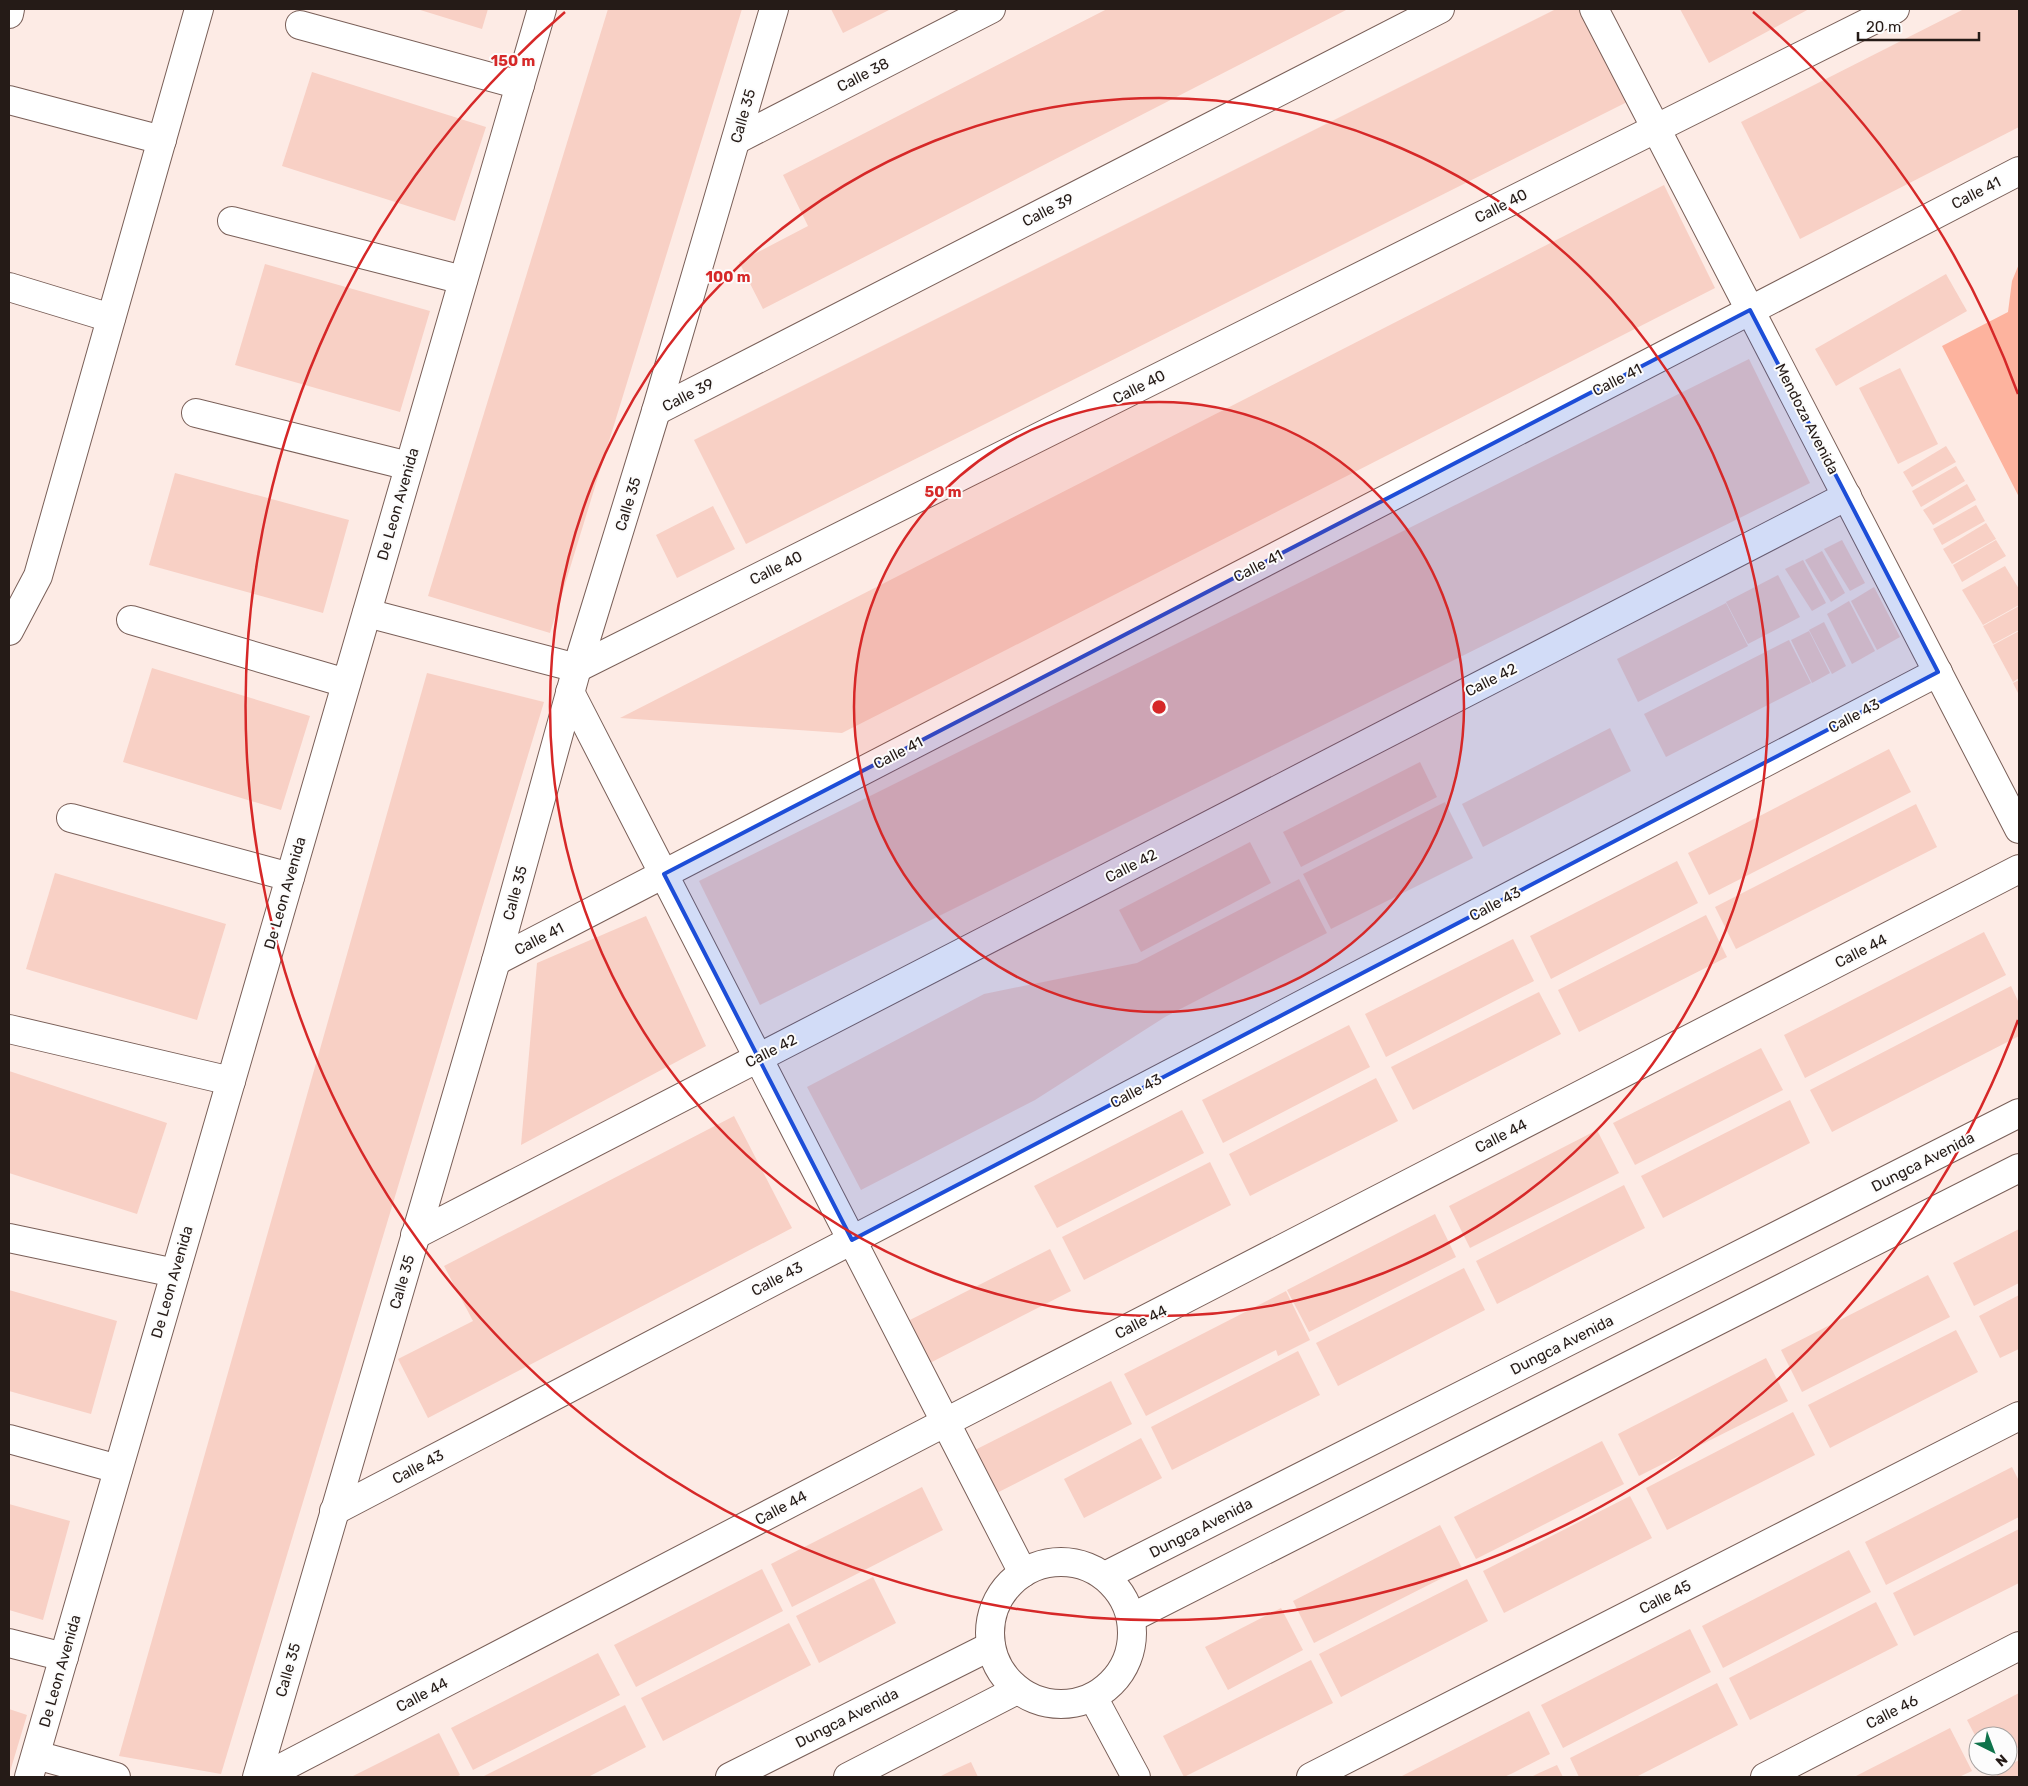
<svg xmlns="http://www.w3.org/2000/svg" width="2028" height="1786" font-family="Rubik,sans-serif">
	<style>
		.green { fill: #fdb39e }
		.building { fill: #f8d0c5 }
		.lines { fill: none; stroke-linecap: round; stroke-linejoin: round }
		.minor-casing { stroke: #795f58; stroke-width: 30 }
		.minor { stroke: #fff; stroke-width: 28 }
		.marked { fill: #1d4ed8; fill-opacity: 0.2; stroke: #1d4ed8; stroke-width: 4; stroke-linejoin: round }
		.ring { fill: none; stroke: #d62828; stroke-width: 2.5 }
		.labels { text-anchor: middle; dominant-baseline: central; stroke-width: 4; stroke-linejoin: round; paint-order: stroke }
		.street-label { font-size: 15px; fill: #251b17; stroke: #fcfcfc }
		.centre { fill: #d62828; stroke: #fcfcfc; stroke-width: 2.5 }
		.ring-label { font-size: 15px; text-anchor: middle; font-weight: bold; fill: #d62828; stroke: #fcfcfc; stroke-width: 4; stroke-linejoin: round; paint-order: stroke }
	</style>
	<rect width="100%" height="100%" fill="#fdebe5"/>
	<polygon class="green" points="2019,264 2019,497 1942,346 2008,312 2012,281"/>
	<g class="building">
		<polygon points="417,9 488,9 482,29"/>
		<polygon points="608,9 742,9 550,633 428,596"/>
		<polygon points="831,9 891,9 843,33"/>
		<polygon points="1107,9 1348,9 763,309 739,262 808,226 783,175"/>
		<polygon points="1556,9 1589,9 1633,99 746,544 694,440"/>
		<polygon points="1680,9 1809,9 1709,63"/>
		<polygon points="1964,9 2019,9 2019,127 1800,239 1741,122"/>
		<polygon points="312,72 486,127 455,221 282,166"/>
		<polygon points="1664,185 1715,288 1006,650 842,733 620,718"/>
		<polygon points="265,264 430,311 400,412 235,365"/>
		<polygon points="1946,274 1967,311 1836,386 1815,349"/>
		<polygon points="1749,359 1810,483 760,1005 699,881"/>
		<polygon points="1900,368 1938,444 1898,464 1859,388"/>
		<polygon points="1946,446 1956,462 1912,487 1903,472"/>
		<polygon points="1956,466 1965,481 1921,507 1912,491"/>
		<polygon points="175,473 349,520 323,613 149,565"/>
		<polygon points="1967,484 1976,500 1933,525 1923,510"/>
		<polygon points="1976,505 1985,521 1942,545 1933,529"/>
		<polygon points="713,506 735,549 677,578 656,535"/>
		<polygon points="1986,523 1996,539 1952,564 1943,549"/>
		<polygon points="1842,540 1865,583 1850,591 1824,549"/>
		<polygon points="1996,540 2006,556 1962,582 1953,565"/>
		<polygon points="1822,551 1845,593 1831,602 1805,560"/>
		<polygon points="1803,560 1826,603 1812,611 1785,569"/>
		<polygon points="2005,566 2019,589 2019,605 1983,625 1962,590"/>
		<polygon points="1778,575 1800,617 1748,644 1726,602"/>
		<polygon points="1874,587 1900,637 1877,650 1851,601"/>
		<polygon points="1849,601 1875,651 1852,664 1827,614"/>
		<polygon points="1726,603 1748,646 1638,702 1617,659"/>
		<polygon points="2019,606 2019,630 1993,644 1983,626"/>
		<polygon points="1824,622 1846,666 1832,674 1809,630"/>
		<polygon points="1809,631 1830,673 1812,683 1791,640"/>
		<polygon points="2019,631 2019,678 2013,682 1993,645"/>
		<polygon points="1789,640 1811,683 1666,757 1644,714"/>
		<polygon points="152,668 310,716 281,810 123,762"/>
		<polygon points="427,673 544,702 221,1774 119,1756"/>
		<polygon points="2019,680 2019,695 2013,683"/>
		<polygon points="1610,728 1631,771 1483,847 1462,804"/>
		<polygon points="1889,749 1911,792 1709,895 1688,853"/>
		<polygon points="1420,762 1437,797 1301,867 1283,832"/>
		<polygon points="1445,802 1473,858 1331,929 1303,874"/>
		<polygon points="1916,804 1937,847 1736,949 1715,907"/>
		<polygon points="1250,842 1271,883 1141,952 1119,910"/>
		<polygon points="1677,861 1698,903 1551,979 1530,936"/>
		<polygon points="55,873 226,924 197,1020 26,969"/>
		<polygon points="1299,879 1327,933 1165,1017 1035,1100 861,1190 807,1087 984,994 1137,963"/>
		<polygon points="1706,915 1727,957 1579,1032 1558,990"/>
		<polygon points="646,916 706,1046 521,1145 537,963"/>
		<polygon points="1984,932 2006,975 1805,1078 1784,1035"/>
		<polygon points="1513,939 1534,981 1386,1057 1365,1014"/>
		<polygon points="2011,986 2019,1003 2019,1036 1832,1132 1810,1090"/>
		<polygon points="1539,992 1561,1034 1413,1110 1391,1067"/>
		<polygon points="1349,1025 1370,1067 1223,1143 1202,1100"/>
		<polygon points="1761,1048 1783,1090 1635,1165 1613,1123"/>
		<polygon points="9,1071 167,1123 137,1214 9,1173"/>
		<polygon points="1376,1078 1398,1121 1250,1196 1229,1154"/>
		<polygon points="1790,1100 1810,1143 1663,1218 1641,1176"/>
		<polygon points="1182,1110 1204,1153 1057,1228 1034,1186"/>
		<polygon points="734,1116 792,1228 428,1418 398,1359 473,1321 444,1266"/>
		<polygon points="1597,1130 1619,1173 1470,1248 1449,1206"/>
		<polygon points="1210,1162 1231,1205 1084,1280 1062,1237"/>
		<polygon points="1624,1185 1645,1228 1497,1304 1476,1261"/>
		<polygon points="1435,1214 1456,1257 1309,1332 1287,1290"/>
		<polygon points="2019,1229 2019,1283 1974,1306 1953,1263"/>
		<polygon points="1050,1249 1071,1291 924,1366 902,1324"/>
		<polygon points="1464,1268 1485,1310 1338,1386 1316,1343"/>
		<polygon points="1928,1275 1950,1317 1802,1392 1781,1350"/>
		<polygon points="9,1290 117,1321 91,1414 9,1391"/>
		<polygon points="1286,1291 1310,1340 1278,1356 1276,1350 1146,1416 1124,1374"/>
		<polygon points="2019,1295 2019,1349 2000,1358 1979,1316"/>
		<polygon points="1956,1330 1978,1372 1830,1448 1808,1405"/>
		<polygon points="1298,1351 1320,1395 1172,1470 1151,1427"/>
		<polygon points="1766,1358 1788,1401 1639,1476 1618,1434"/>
		<polygon points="1111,1381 1132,1424 985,1499 963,1456"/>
		<polygon points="1793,1412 1815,1455 1667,1530 1646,1488"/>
		<polygon points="1141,1438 1162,1478 1084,1518 1064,1479"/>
		<polygon points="1602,1441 1624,1484 1476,1559 1454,1517"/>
		<polygon points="2012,1467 2019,1481 2019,1517 1886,1585 1865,1542"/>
		<polygon points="922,1487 943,1530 792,1607 771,1564"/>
		<polygon points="1630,1496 1652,1538 1504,1613 1483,1571"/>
		<polygon points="9,1504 70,1521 43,1620 9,1610"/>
		<polygon points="1440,1525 1462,1568 1314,1643 1293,1601"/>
		<polygon points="2019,1529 2019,1583 1914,1636 1893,1593"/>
		<polygon points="1849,1550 1871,1592 1723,1668 1702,1626"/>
		<polygon points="762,1569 783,1611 636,1687 614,1645"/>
		<polygon points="873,1577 896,1623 819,1663 796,1616"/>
		<polygon points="1467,1579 1488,1621 1341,1697 1319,1654"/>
		<polygon points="1876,1602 1898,1645 1750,1720 1729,1678"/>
		<polygon points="1281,1608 1303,1650 1228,1690 1205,1647"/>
		<polygon points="789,1623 811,1665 663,1741 641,1698"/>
		<polygon points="1690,1629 1711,1672 1563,1748 1541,1705"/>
		<polygon points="598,1653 620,1695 473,1770 451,1728"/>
		<polygon points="1311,1660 1333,1703 1184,1777 1163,1736"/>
		<polygon points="1717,1683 1738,1725 1636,1777 1579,1777 1570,1758"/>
		<polygon points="2019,1693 2019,1747 2008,1752 2008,1736 1978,1736 1978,1741 1967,1720"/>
		<polygon points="625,1705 646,1747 590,1776 482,1777"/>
		<polygon points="9,1709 27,1715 9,1775"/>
		<polygon points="1529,1711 1550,1754 1513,1773 1504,1777 1400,1777"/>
		<polygon points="1950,1728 1972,1771 1959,1777 1854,1777"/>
		<polygon points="439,1733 460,1775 456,1777 351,1777"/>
		<polygon points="2019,1760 2019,1777 1998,1777 1996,1773"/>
		<polygon points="971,1762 978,1777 939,1777 951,1771"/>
		<polygon points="1557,1765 1563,1777 1531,1777 1539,1773"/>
	</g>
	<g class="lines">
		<defs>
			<g id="minor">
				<polyline points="1594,9 2019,829"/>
				<polyline points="9,14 10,9"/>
				<polyline points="300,25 520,85"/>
				<polyline points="9,100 162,140"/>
				<polyline points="736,140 991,9"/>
				<polyline points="232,221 463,280"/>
				<polyline points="9,287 111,318"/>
				<polyline points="656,411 1440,9"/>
				<polyline points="196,413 409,466"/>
				<polyline points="367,613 577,668 1895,9"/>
				<polyline points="131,620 346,683"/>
				<polyline points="9,631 38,576 199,9"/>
				<polyline points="570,692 1023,1573"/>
				<polyline points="71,818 290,877"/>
				<polyline points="496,961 2019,171"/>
				<polyline points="9,1029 231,1081"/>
				<polyline points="415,1235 1847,496"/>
				<polyline points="9,1238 175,1273"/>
				<polyline points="9,1439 118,1469"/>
				<polyline points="334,1511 1938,672"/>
				<circle cx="1061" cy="1633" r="71"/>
				<polyline points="1105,1576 2019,1113"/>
				<polyline points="1131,1618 2019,1168"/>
				<polyline points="9,1643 64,1657"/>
				<polyline points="1093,1697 1136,1777"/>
				<polyline points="36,1755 116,1777"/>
				<polyline points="29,1777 542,9"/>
				<polyline points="257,1777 496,961 577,668 656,411 774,9"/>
				<polyline points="264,1777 946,1422 2019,869"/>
				<polyline points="730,1777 991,1646"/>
				<polyline points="848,1777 1017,1690"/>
				<polyline points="1311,1777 2019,1416"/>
				<polyline points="1765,1777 2019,1646"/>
			</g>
		</defs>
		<use href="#minor" class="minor-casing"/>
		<use href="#minor" class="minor"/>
	</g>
	<path class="marked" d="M1750 310 1938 672 852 1240 664 874Z"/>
	<circle cx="1159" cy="707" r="305" fill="#d62828" fill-opacity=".12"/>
	<g class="ring">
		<circle cx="1159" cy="707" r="305"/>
		<circle cx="1159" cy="707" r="609"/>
		<path d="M2018 1020A914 914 0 1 1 565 12M1753 12A914 914 0 0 1 2018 394"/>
	</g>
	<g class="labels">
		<g class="street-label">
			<text transform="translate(863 75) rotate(-27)">Calle 38</text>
			<text transform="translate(743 116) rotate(-74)">Calle 35</text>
			<text transform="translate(1976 193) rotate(-27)">Calle 41</text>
			<text transform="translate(1501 206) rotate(-27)">Calle 40</text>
			<text transform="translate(1048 210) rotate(-27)">Calle 39</text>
			<text transform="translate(1617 380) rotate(-27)">Calle 41</text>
			<text transform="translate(1139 387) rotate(-27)">Calle 40</text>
			<text transform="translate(688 395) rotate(-27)">Calle 39</text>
			<text transform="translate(1807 419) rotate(63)">Mendoza Avenida</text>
			<text transform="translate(398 504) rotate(-74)">De Leon Avenida</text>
			<text transform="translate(628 504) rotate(-73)">Calle 35</text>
			<text transform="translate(1258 566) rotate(-27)">Calle 41</text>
			<text transform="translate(776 568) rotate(-27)">Calle 40</text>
			<text transform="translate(1491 680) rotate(-27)">Calle 42</text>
			<text transform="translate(1854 716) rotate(-28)">Calle 43</text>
			<text transform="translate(898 753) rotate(-27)">Calle 41</text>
			<text transform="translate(1131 866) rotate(-27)">Calle 42</text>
			<text transform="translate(285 893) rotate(-74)">De Leon Avenida</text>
			<text transform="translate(515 893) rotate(-75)">Calle 35</text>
			<text transform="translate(1495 904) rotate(-28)">Calle 43</text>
			<text transform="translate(539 939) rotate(-27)">Calle 41</text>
			<text transform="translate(1861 951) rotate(-27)">Calle 44</text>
			<text transform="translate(771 1051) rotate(-27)">Calle 42</text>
			<text transform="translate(1136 1091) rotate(-28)">Calle 43</text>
			<text transform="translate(1501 1136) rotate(-27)">Calle 44</text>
			<text transform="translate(1923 1162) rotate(-27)">Dungca Avenida</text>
			<text transform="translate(777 1279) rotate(-28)">Calle 43</text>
			<text transform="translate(172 1282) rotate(-74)">De Leon Avenida</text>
			<text transform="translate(402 1282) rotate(-74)">Calle 35</text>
			<text transform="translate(1141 1322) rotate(-27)">Calle 44</text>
			<text transform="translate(1562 1345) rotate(-27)">Dungca Avenida</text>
			<text transform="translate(418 1467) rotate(-28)">Calle 43</text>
			<text transform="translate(781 1508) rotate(-28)">Calle 44</text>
			<text transform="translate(1201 1528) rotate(-27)">Dungca Avenida</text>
			<text transform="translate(1665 1597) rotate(-27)">Calle 45</text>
			<text transform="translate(288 1670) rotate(-74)">Calle 35</text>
			<text transform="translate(60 1671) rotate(-74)">De Leon Avenida</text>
			<text transform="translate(422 1695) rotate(-28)">Calle 44</text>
			<text transform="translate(1892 1712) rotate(-27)">Calle 46</text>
			<text transform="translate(847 1718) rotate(-27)">Dungca Avenida</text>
		</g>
	</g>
	<circle cx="1159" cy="707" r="8" class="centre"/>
	<g class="ring-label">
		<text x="513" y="66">150 m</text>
		<text x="728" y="282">100 m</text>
		<text x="943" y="497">50 m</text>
	</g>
	<rect width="2028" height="1786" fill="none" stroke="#251b17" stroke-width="20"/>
	<g transform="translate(1993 1751) rotate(138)"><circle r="24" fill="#fcfcfc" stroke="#a6a2a0"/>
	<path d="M0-4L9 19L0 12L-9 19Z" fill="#0e734b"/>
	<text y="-8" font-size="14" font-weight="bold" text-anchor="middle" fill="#251b17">N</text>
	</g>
	<path d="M1858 32v8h121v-8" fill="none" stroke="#251b17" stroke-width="2.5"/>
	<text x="1866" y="32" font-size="15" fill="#251b17" stroke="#fcfcfc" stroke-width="4" paint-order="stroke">20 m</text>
</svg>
